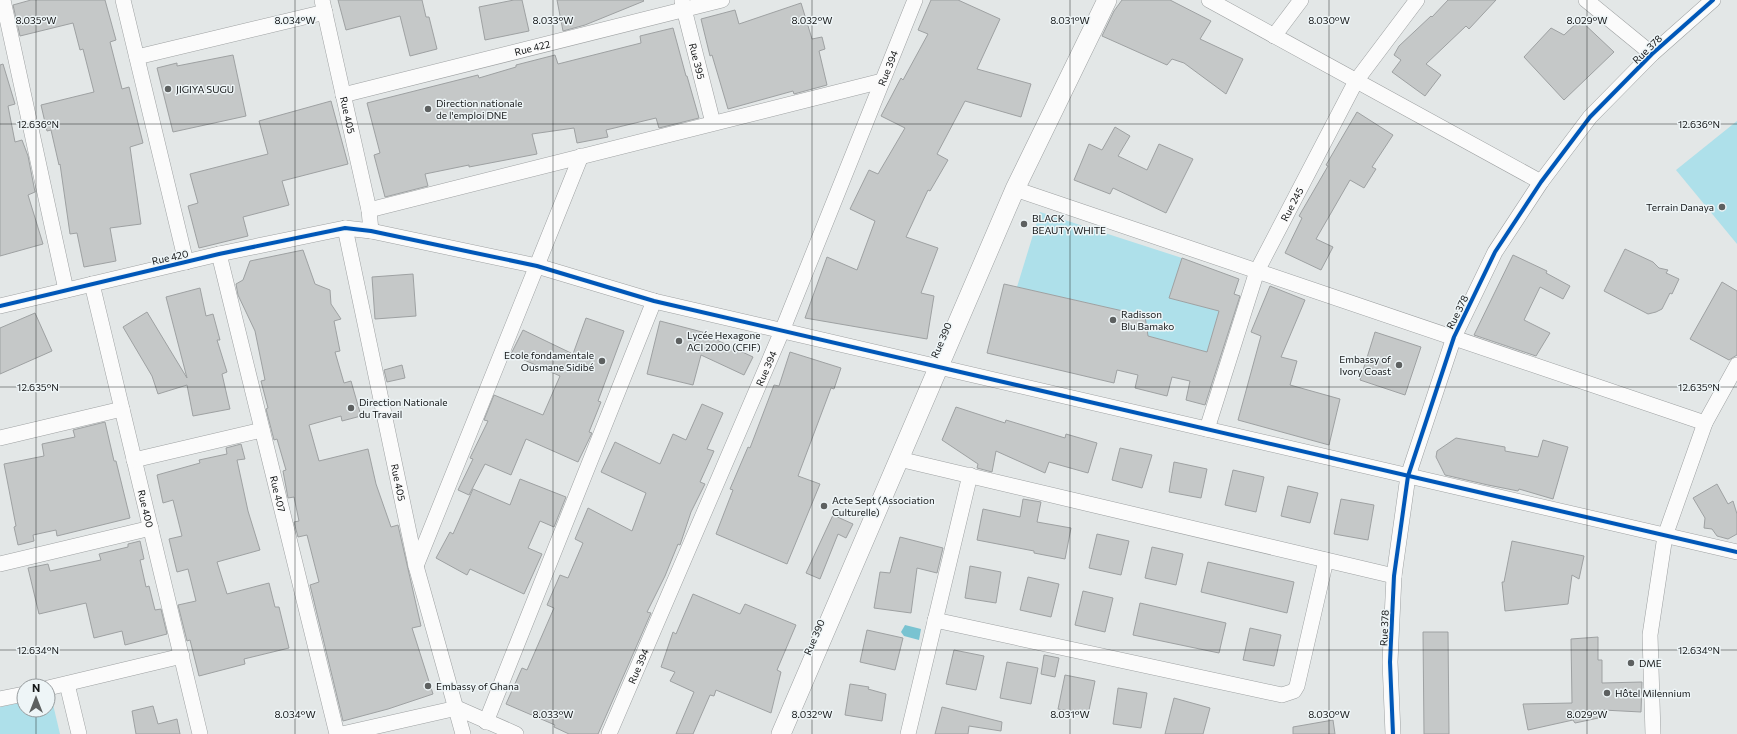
<svg xmlns="http://www.w3.org/2000/svg" width="1737" height="734" font-family="Commissioner,sans-serif">
	<style>
		.green { fill: #aee0ea }
		.water { fill: #79c3d1 }
		.building { fill: #c5c8c8; stroke: #9ea1a2 }
		.lines { fill: none; stroke-linecap: round; stroke-linejoin: round }
		.minor-casing { stroke: #9ea1a2; stroke-width: 16 }
		.tertiary-casing { stroke: #9ea1a2; stroke-width: 20 }
		.minor { stroke: #fbfbfb; stroke-width: 15 }
		.tertiary { stroke: #fbfbfb; stroke-width: 19 }
		.cycleway-casing { stroke: #eef5f7; stroke-width: 6 }
		.cycleway { stroke: #0057b8; stroke-width: 4 }
		.ticks { fill: none; stroke: #151718; stroke-width: 1; stroke-opacity: 0.45 }
		.poi-dot { fill: #5d6060; stroke: #eef5f7; stroke-width: 1.5 }
		.labels { text-anchor: middle; dominant-baseline: central; stroke-width: 3; stroke-linejoin: round; paint-order: stroke }
		.street-label { font-size: 10px; fill: #151718; stroke: #eef5f7 }
		.poi-label { font-size: 10px; fill: #151718; stroke: #eef5f7; text-anchor: start }
		.ticks-label { font-size: 10px; text-anchor: middle; fill: #151718; stroke: #eef5f7; stroke-width: 3; stroke-linejoin: round; paint-order: stroke }
	</style>
	<rect width="100%" height="100%" fill="#e3e7e7"/>
	<g class="green">
		<polygon points="1737,121 1737,244 1676,170"/>
		<polygon points="1040,212 1182,258 1169,298 1219,311 1207,352 1148,336 1145,316 1017,287"/>
		<polygon points="48,696 51,696 60,734 0,734 0,707 24,702 24,710 48,710"/>
	</g>
	<polygon class="water" points="905,625 921,629 919,640 904,636 901,632"/>
	<g class="building">
		<polygon points="31,0 105,0 116,40 110,42 122,89 129,87 143,143 130,147 141,224 110,228 116,261 84,267 77,233 70,234 60,164 59,165 51,130 47,131 41,105 94,92 83,49 80,50 73,23 20,36 13,5"/>
		<polygon points="338,0 422,0 426,17 429,17 437,49 410,56 400,16 346,30"/>
		<polygon points="514,0 522,0 529,31 485,40 479,7"/>
		<polygon points="557,0 643,0 644,1 585,25 563,31"/>
		<polygon points="931,0 958,0 1000,19 977,69 1031,84 1021,117 965,101 937,154 948,160 930,191 928,190 906,237 938,248 921,293 934,296 927,339 805,318 827,257 857,270 875,221 850,209 869,170 878,174 905,128 881,116 901,78 903,80 928,34 918,30"/>
		<polygon points="1122,0 1170,0 1211,21 1200,39 1243,59 1226,94 1184,63 1172,59 1167,65 1102,36 1114,11"/>
		<polygon points="1448,0 1496,0 1469,29 1466,26 1426,64 1441,75 1425,96 1392,72 1401,60 1394,55 1399,46 1431,16 1432,17"/>
		<polygon points="801,3 812,39 822,37 825,49 819,51 827,85 794,94 793,91 728,109 712,55 710,56 701,19 735,10 739,24"/>
		<polygon points="1580,20 1614,52 1564,100 1524,57 1551,28 1564,35"/>
		<polygon points="673,28 686,76 687,76 699,118 659,128 656,118 606,130 608,137 577,143 574,128 532,134 537,154 469,167 469,165 425,174 428,186 385,197 374,155 380,153 367,103 478,75 479,78 516,67 516,65 555,55 558,64 641,43 640,36"/>
		<polygon points="233,55 246,116 173,132 157,68 177,63 177,66"/>
		<polygon points="3,64 15,104 8,106 15,142 22,140 28,156 35,192 28,195 43,244 0,256 0,65"/>
		<polygon points="331,101 348,164 282,181 289,205 243,217 248,236 199,248 188,206 198,203 190,174 268,154 259,121"/>
		<polygon points="1357,112 1393,135 1372,167 1376,169 1364,188 1350,180 1316,239 1333,247 1321,270 1285,253 1302,218 1299,216 1328,166 1326,165"/>
		<polygon points="1115,127 1130,136 1118,156 1147,170 1159,144 1193,159 1166,213 1113,188 1110,194 1074,180 1089,144 1102,150"/>
		<polygon points="1625,249 1653,262 1659,268 1668,270 1666,273 1679,279 1672,294 1670,293 1662,309 1656,312 1648,314 1604,291"/>
		<polygon points="303,250 315,284 330,290 331,304 341,319 334,321 340,351 335,352 344,383 351,381 361,416 342,421 341,416 309,425 319,461 368,449 376,484 391,527 398,525 421,626 412,628 433,694 388,709 343,721 310,585 319,582 307,535 298,537 294,522 299,521 294,497 288,498 283,471 286,470 277,439 274,440 266,409 268,408 261,381 265,380 255,331 238,295 236,284 243,280 250,261"/>
		<polygon points="1513,255 1547,271 1546,273 1570,286 1563,299 1540,287 1524,320 1550,333 1536,356 1474,335"/>
		<polygon points="1182,258 1239,279 1234,294 1240,296 1205,405 1186,400 1190,381 1172,377 1167,396 1135,388 1138,375 1117,370 1114,383 987,353 1004,284 1145,316 1148,336 1207,352 1219,311 1169,298"/>
		<polygon points="413,274 416,316 375,319 372,277"/>
		<polygon points="1722,282 1737,291 1737,355 1729,360 1690,339"/>
		<polygon points="1270,286 1305,300 1281,357 1297,361 1290,385 1340,399 1329,445 1238,420 1261,336 1251,332"/>
		<polygon points="200,288 206,316 213,314 220,340 217,340 227,372 222,374 230,409 193,416 187,385 158,394 152,376 123,327 147,312 187,378 166,297"/>
		<polygon points="35,313 52,351 0,374 0,328"/>
		<polygon points="586,318 624,331 598,401 601,402 589,432 592,433 578,462 526,439 511,475 485,464 469,495 458,490 473,459 470,458 488,421 484,420 494,395 543,415 560,376 511,354 523,330 573,354"/>
		<polygon points="660,321 706,333 706,335 753,357 744,375 701,355 693,385 647,374"/>
		<polygon points="1375,332 1421,347 1405,395 1360,380"/>
		<polygon points="790,352 841,368 834,389 831,388 798,476 820,484 787,564 716,534 733,490 730,489 748,447 750,448 774,385 779,386"/>
		<polygon points="402,365 405,378 387,382 384,370"/>
		<polygon points="702,404 723,413 707,449 714,451 700,482 705,484 691,512 680,545 678,544 665,576 647,612 651,613 598,734 569,734 554,727 555,725 506,704 522,668 527,670 554,608 547,605 560,575 568,578 583,543 575,539 588,508 632,531 646,493 601,472 615,442 660,464 673,434 686,440"/>
		<polygon points="956,407 1005,423 1006,420 1065,438 1066,434 1097,443 1088,473 1049,462 1045,473 996,451 992,472 977,468 978,464 942,440"/>
		<polygon points="105,422 114,461 116,461 130,518 57,536 56,530 33,535 34,541 18,545 14,527 16,526 4,464 44,456 42,444 75,437 73,430"/>
		<polygon points="1456,438 1505,447 1505,451 1538,457 1543,440 1568,447 1553,499 1519,489 1518,491 1488,485 1445,475 1436,457 1437,451"/>
		<polygon points="241,444 245,459 237,460 248,511 260,550 217,562 227,594 269,583 275,607 279,607 289,648 244,659 245,664 199,676 190,640 187,641 178,605 196,601 188,569 177,572 169,539 182,536 173,500 163,503 157,475 200,463 199,460 227,454 226,448"/>
		<polygon points="1120,448 1152,455 1142,488 1112,480"/>
		<polygon points="1174,462 1207,469 1201,498 1169,492"/>
		<polygon points="1233,470 1264,477 1256,512 1225,505"/>
		<polygon points="520,479 566,497 554,527 540,521 528,548 542,554 524,594 470,569 467,575 436,558 450,532 453,534 473,489 510,505"/>
		<polygon points="1717,484 1728,504 1733,501 1737,514 1737,534 1728,539 1717,536 1712,529 1704,528 1705,518 1693,498"/>
		<polygon points="1288,486 1318,493 1310,523 1281,516"/>
		<polygon points="1023,499 1041,502 1037,522 1071,528 1065,559 1034,553 1034,551 977,540 983,509 1020,517"/>
		<polygon points="1341,499 1374,505 1368,540 1334,534"/>
		<polygon points="833,515 853,524 846,538 838,534 820,579 806,573"/>
		<polygon points="1097,534 1129,541 1121,575 1089,568"/>
		<polygon points="900,537 943,548 937,573 917,568 911,613 874,608 880,572 890,573"/>
		<polygon points="140,541 144,559 140,560 146,587 149,586 155,610 161,609 167,634 125,645 122,631 94,638 86,603 39,614 28,568 48,564 50,571 101,560 99,554 128,547 128,544"/>
		<polygon points="1512,541 1584,556 1579,579 1572,575 1568,604 1505,611 1502,582 1504,582"/>
		<polygon points="1152,547 1183,554 1176,585 1145,578"/>
		<polygon points="1208,562 1294,582 1287,613 1201,592"/>
		<polygon points="970,566 1001,572 996,603 965,598"/>
		<polygon points="1028,577 1059,584 1051,617 1020,610"/>
		<polygon points="1083,591 1113,598 1105,632 1075,625"/>
		<polygon points="693,594 740,614 745,604 796,625 777,670 781,672 771,713 716,690 714,696 710,695 693,734 676,734 694,692 670,681 675,672 661,667 673,632 676,634"/>
		<polygon points="1140,603 1226,623 1219,653 1133,635"/>
		<polygon points="1250,628 1281,635 1274,666 1243,660"/>
		<polygon points="867,630 903,638 895,670 860,662"/>
		<polygon points="1423,632 1448,632 1449,734 1424,734"/>
		<polygon points="1598,637 1598,660 1602,660 1602,683 1642,682 1641,712 1603,710 1603,717 1575,723 1573,720 1528,730 1523,704 1572,703 1571,639"/>
		<polygon points="954,650 984,656 976,690 946,684"/>
		<polygon points="1044,655 1059,658 1055,677 1041,674"/>
		<polygon points="1007,662 1038,668 1031,704 1000,698"/>
		<polygon points="1065,675 1095,681 1088,715 1058,709"/>
		<polygon points="850,684 869,687 868,689 886,694 882,721 845,715"/>
		<polygon points="1118,688 1147,693 1141,728 1113,724"/>
		<polygon points="1174,698 1210,708 1203,734 1165,734"/>
		<polygon points="153,706 158,724 177,719 180,734 136,734 132,711"/>
		<polygon points="942,707 1002,722 1001,731 969,726 968,734 935,734"/>
		<polygon points="1333,720 1335,734 1293,734 1293,727"/>
	</g>
	<g class="lines">
		<defs>
			<g id="minor">
				<polyline points="3,0 66,290"/>
				<polyline points="123,0 186,262"/>
				<path id="s1" d="M322 0 369 210 371 231"/>
				<polyline points="1209,0 1541,182"/>
				<polyline points="1586,0 1652,54"/>
				<path id="s2" d="M682 1 713 123"/>
				<polyline points="1274,36 1301,0"/>
				<polyline points="137,57 325,12"/>
				<path id="s3" d="M343 95 722 0"/>
				<polyline points="1015,189 1705,423"/>
				<polyline points="369,210 882,81"/>
				<path id="s4" d="M345 228 416 566 463 734"/>
				<path id="s5" d="M219 254 337 734"/>
				<path id="s6" d="M92 284 200 734"/>
				<polyline points="0,306 219,254 345,228 371,231 537,266 654,301 1737,552"/>
				<path id="s7" d="M1207 429 1257 271 1356 81 1417 0"/>
				<polyline points="0,438 122,409"/>
				<polyline points="899,459 1394,576"/>
				<polyline points="134,460 262,430"/>
				<polyline points="0,564 151,528"/>
				<polyline points="416,566 581,156"/>
				<polyline points="935,620 1282,695 1294,691 1297,686 1326,560"/>
				<polyline points="67,684 79,734"/>
				<polyline points="48,688 182,656"/>
				<polyline points="0,699 24,694"/>
				<polyline points="486,722 654,301"/>
				<polyline points="342,734 457,708 516,734"/>
				<path id="s8" d="M609 734 782 331 915 0"/>
				<polyline points="908,734 970,475"/>
				<polyline points="1393,734 1390,662 1394,576 1408,476 1454,337 1495,252 1541,182 1590,117 1652,54 1713,0"/>
				<polyline points="1653,734 1650,635 1665,536 1705,423 1737,365"/>
			</g>
			<polyline id="tertiary" points="781,734 1015,189 1107,0"/>
		</defs>
		<use href="#minor" class="minor-casing"/>
		<use href="#tertiary" class="tertiary-casing"/>
		<use href="#minor" class="minor"/>
		<use href="#tertiary" class="tertiary"/>
		<defs>
			<g id="cycleway">
				<polyline points="0,306 219,254 345,228 371,231 537,266 654,301 1737,552"/>
				<polyline points="1393,734 1390,662 1394,576 1408,476 1454,337 1495,252 1541,182 1590,117 1652,54 1713,0"/>
			</g>
		</defs>
		<use href="#cycleway" class="cycleway-casing"/>
		<use href="#cycleway" class="cycleway"/>
	</g>
	<path class="ticks" d="M36 0V686M295 0V734M553 0V734M812 0V734M1070 0V734M1329 0V734M1587 0V734M0 124H1737M0 387H1737M0 650H1737M36 710V734"/>
	<g class="poi-dot">
		<circle cx="168" cy="89" r="4"/>
		<circle cx="428" cy="109" r="4"/>
		<circle cx="1722" cy="207" r="4"/>
		<circle cx="1024" cy="224" r="4"/>
		<circle cx="1113" cy="320" r="4"/>
		<circle cx="679" cy="341" r="4"/>
		<circle cx="602" cy="361" r="4"/>
		<circle cx="1399" cy="365" r="4"/>
		<circle cx="351" cy="408" r="4"/>
		<circle cx="824" cy="506" r="4"/>
		<circle cx="1631" cy="663" r="4"/>
		<circle cx="428" cy="686" r="4"/>
		<circle cx="1607" cy="693" r="4"/>
	</g>
	<g class="labels">
		<g class="street-label">
			<text stroke="none"><textPath href="#s3" startOffset="195">Rue 422</textPath></text>
			<text transform="translate(1647 49) rotate(-44)">Rue 378</text>
			<text stroke="none"><textPath href="#s2" startOffset="62">Rue 395</textPath></text>
			<text stroke="none"><textPath href="#s8" startOffset="722">Rue 394</textPath></text>
			<text stroke="none"><textPath href="#s1" startOffset="118">Rue 405</textPath></text>
			<text stroke="none"><textPath href="#s7" startOffset="241">Rue 245</textPath></text>
			<text transform="translate(170 257) rotate(-13)">Rue 420</text>
			<text transform="translate(1457 312) rotate(-64)">Rue 378</text>
			<text transform="translate(941 340) rotate(-67)">Rue 390</text>
			<text stroke="none"><textPath href="#s8" startOffset="398">Rue 394</textPath></text>
			<text stroke="none"><textPath href="#s4" startOffset="260">Rue 405</textPath></text>
			<text stroke="none"><textPath href="#s5" startOffset="247">Rue 407</textPath></text>
			<text stroke="none"><textPath href="#s6" startOffset="231">Rue 400</textPath></text>
			<text transform="translate(1384 628) rotate(-88)">Rue 378</text>
			<text transform="translate(814 637) rotate(-67)">Rue 390</text>
			<text stroke="none"><textPath href="#s8" startOffset="74">Rue 394</textPath></text>
		</g>
		<g class="poi-label">
			<text x="176" y="89">JIGIYA SUGU</text>
			<text x="436" y="103">Direction nationale<tspan x="436" dy="12">de l'emploi DNE</tspan></text>
			<text x="1714" y="207" text-anchor="end">Terrain Danaya</text>
			<text x="1032" y="218">BLACK<tspan x="1032" dy="12">BEAUTY WHITE</tspan></text>
			<text x="1121" y="314">Radisson<tspan x="1121" dy="12">Blu Bamako</tspan></text>
			<text x="687" y="335">Lycée Hexagone<tspan x="687" dy="12">ACI 2000 (CFIF)</tspan></text>
			<text x="594" y="355" text-anchor="end">Ecole fondamentale<tspan x="594" dy="12">Ousmane Sidibé</tspan></text>
			<text x="1391" y="359" text-anchor="end">Embassy of<tspan x="1391" dy="12">Ivory Coast</tspan></text>
			<text x="359" y="402">Direction Nationale<tspan x="359" dy="12">du Travail</tspan></text>
			<text x="832" y="500">Acte Sept (Association<tspan x="832" dy="12">Culturelle)</tspan></text>
			<text x="1639" y="663">DME</text>
			<text x="436" y="686">Embassy of Ghana</text>
			<text x="1615" y="693">Hôtel Milennium</text>
		</g>
	</g>
	<g class="ticks-label">
		<text x="36" y="24">8.035°W</text>
		<text x="295" y="24">8.034°W</text>
		<text x="553" y="24">8.033°W</text>
		<text x="812" y="24">8.032°W</text>
		<text x="1070" y="24">8.031°W</text>
		<text x="1329" y="24">8.030°W</text>
		<text x="1587" y="24">8.029°W</text>
		<text x="38" y="128">12.636°N</text>
		<text x="1699" y="128">12.636°N</text>
		<text x="38" y="391">12.635°N</text>
		<text x="1699" y="391">12.635°N</text>
		<text x="38" y="654">12.634°N</text>
		<text x="1699" y="654">12.634°N</text>
		<text x="295" y="718">8.034°W</text>
		<text x="553" y="718">8.033°W</text>
		<text x="812" y="718">8.032°W</text>
		<text x="1070" y="718">8.031°W</text>
		<text x="1329" y="718">8.030°W</text>
		<text x="1587" y="718">8.029°W</text>
	</g>
	<g transform="translate(36 698)"><circle r="19" fill="#eef5f7" stroke="#979c9e"/>
	<path d="M0-3L7 15L0 10L-7 15Z" fill="#5d6060"/>
	<text y="-6" font-size="11" font-weight="bold" text-anchor="middle" fill="#151718">N</text>
	</g>
</svg>
